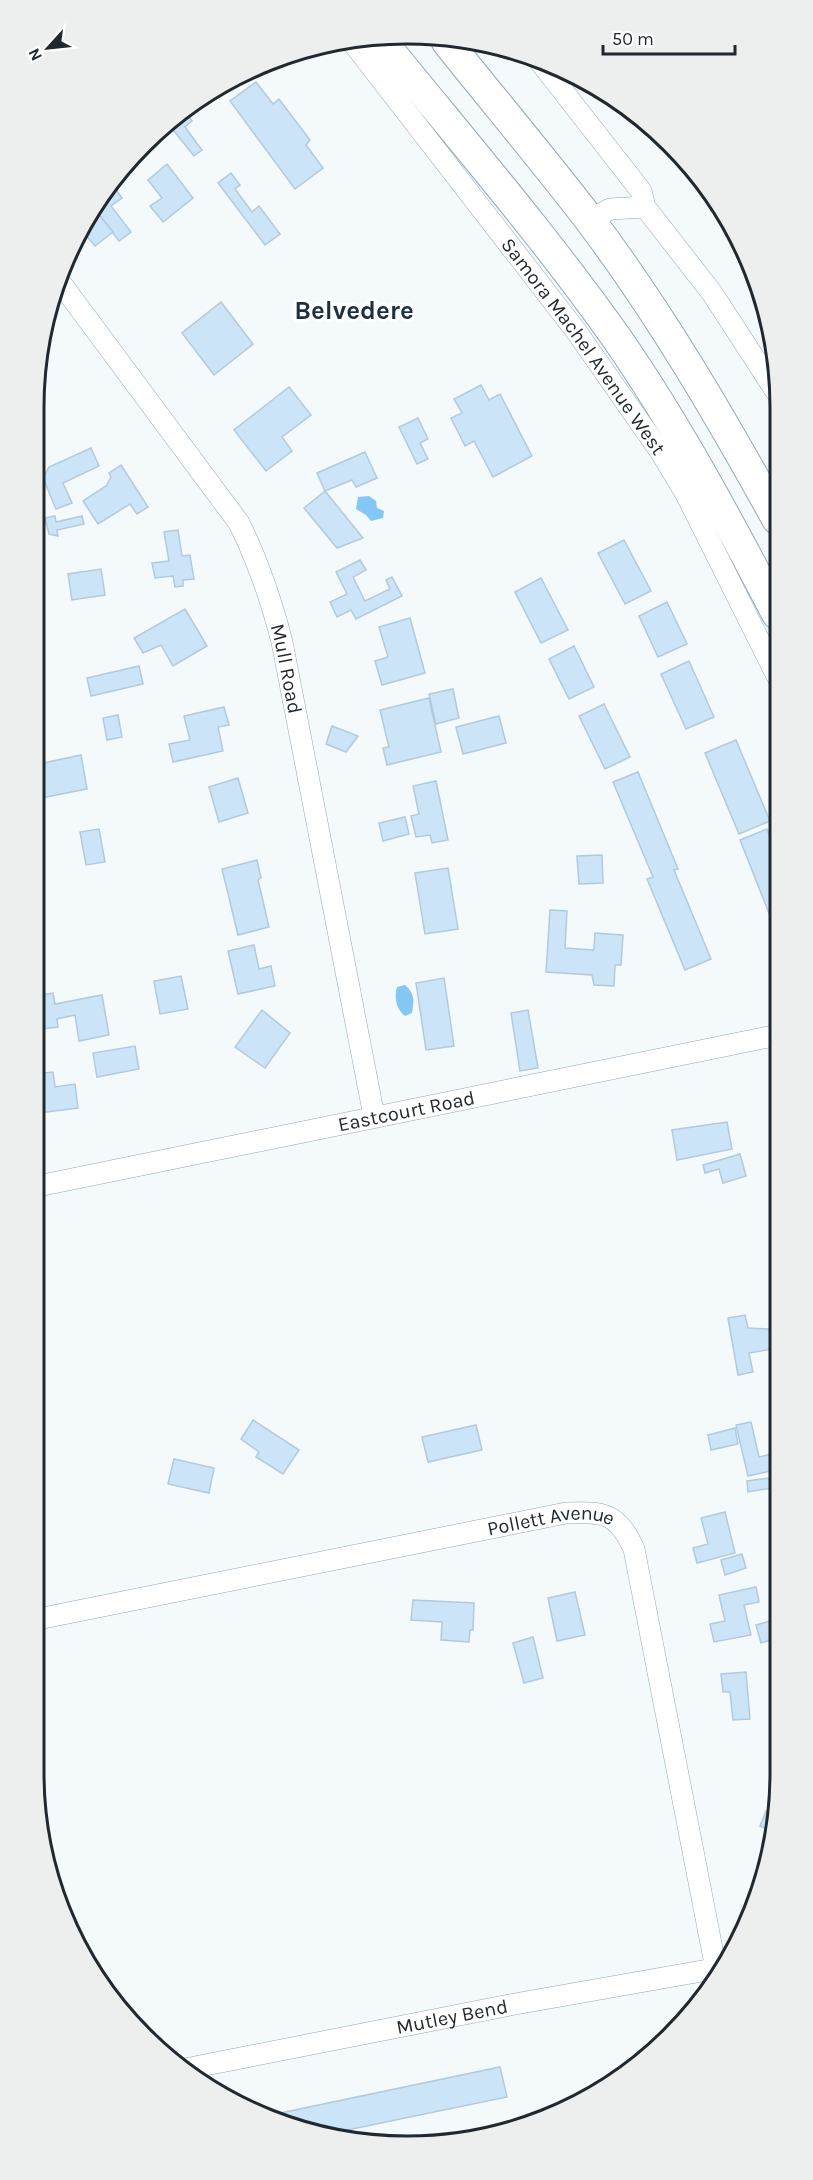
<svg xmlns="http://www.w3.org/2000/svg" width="813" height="2180" font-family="Karla,sans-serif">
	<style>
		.water { fill: #84c6f4 }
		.building { fill: #cbe4f7; stroke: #b2cadc; stroke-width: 1.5 }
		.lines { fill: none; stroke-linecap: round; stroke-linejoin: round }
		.minor-casing { stroke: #91a8b9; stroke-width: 22 }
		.highway-casing { stroke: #91a8b9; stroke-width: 32 }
		.minor { stroke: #fff; stroke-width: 21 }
		.highway { stroke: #fff; stroke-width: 30 }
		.labels { text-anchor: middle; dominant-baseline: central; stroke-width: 6; stroke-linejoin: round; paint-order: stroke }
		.street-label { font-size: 20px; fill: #1f292f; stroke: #fff }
		.district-label { font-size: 26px; font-weight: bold; fill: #1d303e; stroke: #fff }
		.rim { fill: none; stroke: #1f292f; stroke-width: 3 }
	</style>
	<rect width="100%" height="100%" fill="#f4f9fc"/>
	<g class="water">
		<polygon points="369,496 376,501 377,508 384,511 383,518 371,521 366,515 356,509 358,497"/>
		<path d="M405 985C415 994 414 1001 412 1013L405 1016C396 1009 394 998 397 987Z"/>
		<polygon points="779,1518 779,1540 774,1541 769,1520"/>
	</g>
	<g class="building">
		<polygon points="256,82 273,104 279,99 310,140 306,145 323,168 295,189 230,101"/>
		<polygon points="186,113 192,121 185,127 202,150 194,156 170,126"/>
		<polygon points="167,164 193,198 163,222 150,206 162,198 148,180"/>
		<polygon points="231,173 240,185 235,189 252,212 259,206 280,234 265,245 218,183"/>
		<polygon points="110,181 122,198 111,206 131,232 119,241 96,211 93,214"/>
		<polygon points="96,211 113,232 95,246 84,233"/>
		<polygon points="221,302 253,344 214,375 182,333"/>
		<polygon points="773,343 777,357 777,360 769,345"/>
		<polygon points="481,385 489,400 500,394 532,456 493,477 474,441 465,446 451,418 462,413 454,399"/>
		<polygon points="289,387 311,415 282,437 292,451 266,471 234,430"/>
		<polygon points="418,418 428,439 420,443 428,459 417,464 399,427"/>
		<polygon points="91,448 99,466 63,483 72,503 56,509 43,478 49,467"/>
		<polygon points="365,452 377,478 356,487 352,480 325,491 317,473"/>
		<polygon points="121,465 148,507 137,514 130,504 98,524 83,501 106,486 111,477 109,473"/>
		<polygon points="325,491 363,538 337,548 304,508"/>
		<polygon points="55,516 56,522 82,516 84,524 57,530 58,536 49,534 45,518"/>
		<polygon points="178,530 182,556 190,555 194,579 183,580 183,586 175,587 173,576 155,578 152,563 169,561 164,532"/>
		<polygon points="624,540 651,591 625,604 598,553"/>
		<polygon points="360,560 366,570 353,577 365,601 390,589 386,580 392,577 402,596 356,619 351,610 337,617 330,602 347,594 336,572"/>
		<polygon points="101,569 105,595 72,600 68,574"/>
		<polygon points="541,578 568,630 541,643 515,592"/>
		<polygon points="667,602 687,644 658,657 639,616"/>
		<polygon points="185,609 207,646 173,666 161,645 143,653 134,638"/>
		<polygon points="410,618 425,673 382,685 375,661 388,657 379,627"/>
		<polygon points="574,646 594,687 569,699 549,659"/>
		<polygon points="689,661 714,717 686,729 661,674"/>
		<polygon points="139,666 143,684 91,696 87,678"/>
		<polygon points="453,689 459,718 436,724 429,694"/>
		<polygon points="429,698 441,752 387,765 383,748 389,747 380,710"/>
		<polygon points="604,704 630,757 605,769 579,716"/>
		<polygon points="224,707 229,725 218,727 223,751 173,762 169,744 190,740 184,716"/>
		<polygon points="118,715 122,737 107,740 103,718"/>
		<polygon points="499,716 506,743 463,754 456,727"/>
		<polygon points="332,726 358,736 346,752 326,744"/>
		<polygon points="736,740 770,821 739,834 705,753"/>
		<polygon points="81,755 87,789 41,798 34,765"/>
		<polygon points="638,772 678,869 674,870 711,959 685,970 647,879 653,877 613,782"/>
		<polygon points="238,778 248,813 219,822 209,787"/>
		<polygon points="436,781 448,840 432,843 430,835 416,837 411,816 419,814 413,786"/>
		<polygon points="405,817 409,834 383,841 379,823"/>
		<polygon points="99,829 105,862 86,865 80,832"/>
		<polygon points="767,829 778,857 778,936 740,840"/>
		<polygon points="33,840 39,865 33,866"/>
		<polygon points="602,855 603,883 579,884 577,856"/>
		<polygon points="257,860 261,878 258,880 269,927 238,935 222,869"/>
		<polygon points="448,868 458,929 425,934 415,873"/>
		<polygon points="550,910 567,911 565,948 594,950 595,933 623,935 621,965 615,965 614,986 594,985 592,975 546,972"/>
		<polygon points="254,945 259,969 271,966 275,986 238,994 228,951"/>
		<polygon points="181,976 188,1009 160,1014 154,981"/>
		<polygon points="444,978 454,1046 426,1050 416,983"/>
		<polygon points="53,993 55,1004 102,995 109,1035 79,1041 75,1015 57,1019 58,1027 33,1030 33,996"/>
		<polygon points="262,1010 290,1033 265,1068 235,1047"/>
		<polygon points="528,1010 538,1068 520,1071 511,1013"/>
		<polygon points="135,1046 139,1069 97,1077 93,1053"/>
		<polygon points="53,1072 55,1087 75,1084 78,1108 39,1113 34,1074"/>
		<polygon points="727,1122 732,1149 677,1160 672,1130"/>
		<polygon points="740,1154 746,1176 723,1183 719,1169 705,1173 703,1165"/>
		<polygon points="745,1315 748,1328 769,1329 772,1349 749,1353 753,1372 738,1375 728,1318"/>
		<polygon points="253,1420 299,1450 283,1474 256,1457 259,1452 241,1439"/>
		<polygon points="751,1422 759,1457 772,1454 776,1470 748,1476 736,1425"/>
		<polygon points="476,1425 482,1450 428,1462 422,1437"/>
		<polygon points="735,1428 738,1444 711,1450 708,1435"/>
		<polygon points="174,1459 214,1468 209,1493 168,1484"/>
		<polygon points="776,1477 778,1487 748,1492 747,1481"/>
		<polygon points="725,1512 735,1553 697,1563 693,1548 708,1544 701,1518"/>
		<polygon points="742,1554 746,1568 725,1575 721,1560"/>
		<polygon points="756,1587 759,1602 744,1605 751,1635 714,1642 710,1624 725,1621 719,1595"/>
		<polygon points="575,1592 585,1635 557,1641 548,1598"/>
		<polygon points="413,1600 474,1603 473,1630 470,1630 469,1642 441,1640 442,1622 411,1620"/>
		<polygon points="780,1618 780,1637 761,1643 756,1625"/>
		<polygon points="533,1637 543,1678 524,1683 513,1643"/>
		<polygon points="746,1672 750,1719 733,1720 730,1692 723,1692 721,1674"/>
		<polygon points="766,1811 775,1814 772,1831 760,1826"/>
		<polygon points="500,2067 507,2097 328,2134 271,2115"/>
	</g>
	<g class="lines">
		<defs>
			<g id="minor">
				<path id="s1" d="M350 39 576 331 662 454 686 494 777 676"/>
				<polyline points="541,63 641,191 645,207 712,293 777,393"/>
				<polyline points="590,220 610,209 645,207"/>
				<path id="s2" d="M60 282 239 523C259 563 271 599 282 642L374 1116"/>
				<path id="s3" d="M33 1187 778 1035"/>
				<path id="s4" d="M33 1620 566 1513C604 1512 617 1512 634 1549L716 1969"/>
				<path id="s5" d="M185 2069 515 2004 719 1968"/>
			</g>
			<g id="highway">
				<path d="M379 38C459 137 544 235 618 340 678 427 728 520 777 614"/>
				<path d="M447 42C494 101 543 159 589 219 660 313 720 416 777 519"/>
			</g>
		</defs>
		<use href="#minor" class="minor-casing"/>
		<use href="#highway" class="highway-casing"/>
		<use href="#minor" class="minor"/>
		<use href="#highway" class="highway"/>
	</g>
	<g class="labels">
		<g class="street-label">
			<text stroke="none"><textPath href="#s1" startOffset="386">Samora Machel Avenue West</textPath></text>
			<text stroke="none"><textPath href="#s2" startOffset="454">Mull Road</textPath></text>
			<text stroke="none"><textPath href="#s3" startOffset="381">Eastcourt Road</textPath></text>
			<text stroke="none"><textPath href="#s4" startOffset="528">Pollett Avenue</textPath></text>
			<text stroke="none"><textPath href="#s5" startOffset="272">Mutley Bend</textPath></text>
		</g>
		<g class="district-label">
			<text x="354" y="310">Belvedere</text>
		</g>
	</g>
	<path d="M0 0H813V2180H0ZM407 44H407A363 363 0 0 1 770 407V1773A363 363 0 0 1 407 2136H407A363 363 0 0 1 44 1773V407A363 363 0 0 1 407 44Z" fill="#edeeee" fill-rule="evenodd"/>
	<path class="rim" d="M407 44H407A363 363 0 0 1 770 407V1773A363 363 0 0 1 407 2136H407A363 363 0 0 1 44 1773V407A363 363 0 0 1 407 44Z"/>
	<g transform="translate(48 48) rotate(243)" stroke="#ffffff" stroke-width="4.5" paint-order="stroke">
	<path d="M0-4.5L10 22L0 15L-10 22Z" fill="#1f292f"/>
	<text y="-9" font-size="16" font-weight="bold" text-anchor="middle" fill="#1f292f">N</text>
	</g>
	<path d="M603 45v9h132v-9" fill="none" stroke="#1f292f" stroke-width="3"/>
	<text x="612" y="45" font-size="18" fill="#1f292f" stroke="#ffffff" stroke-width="4.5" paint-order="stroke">50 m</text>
</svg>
